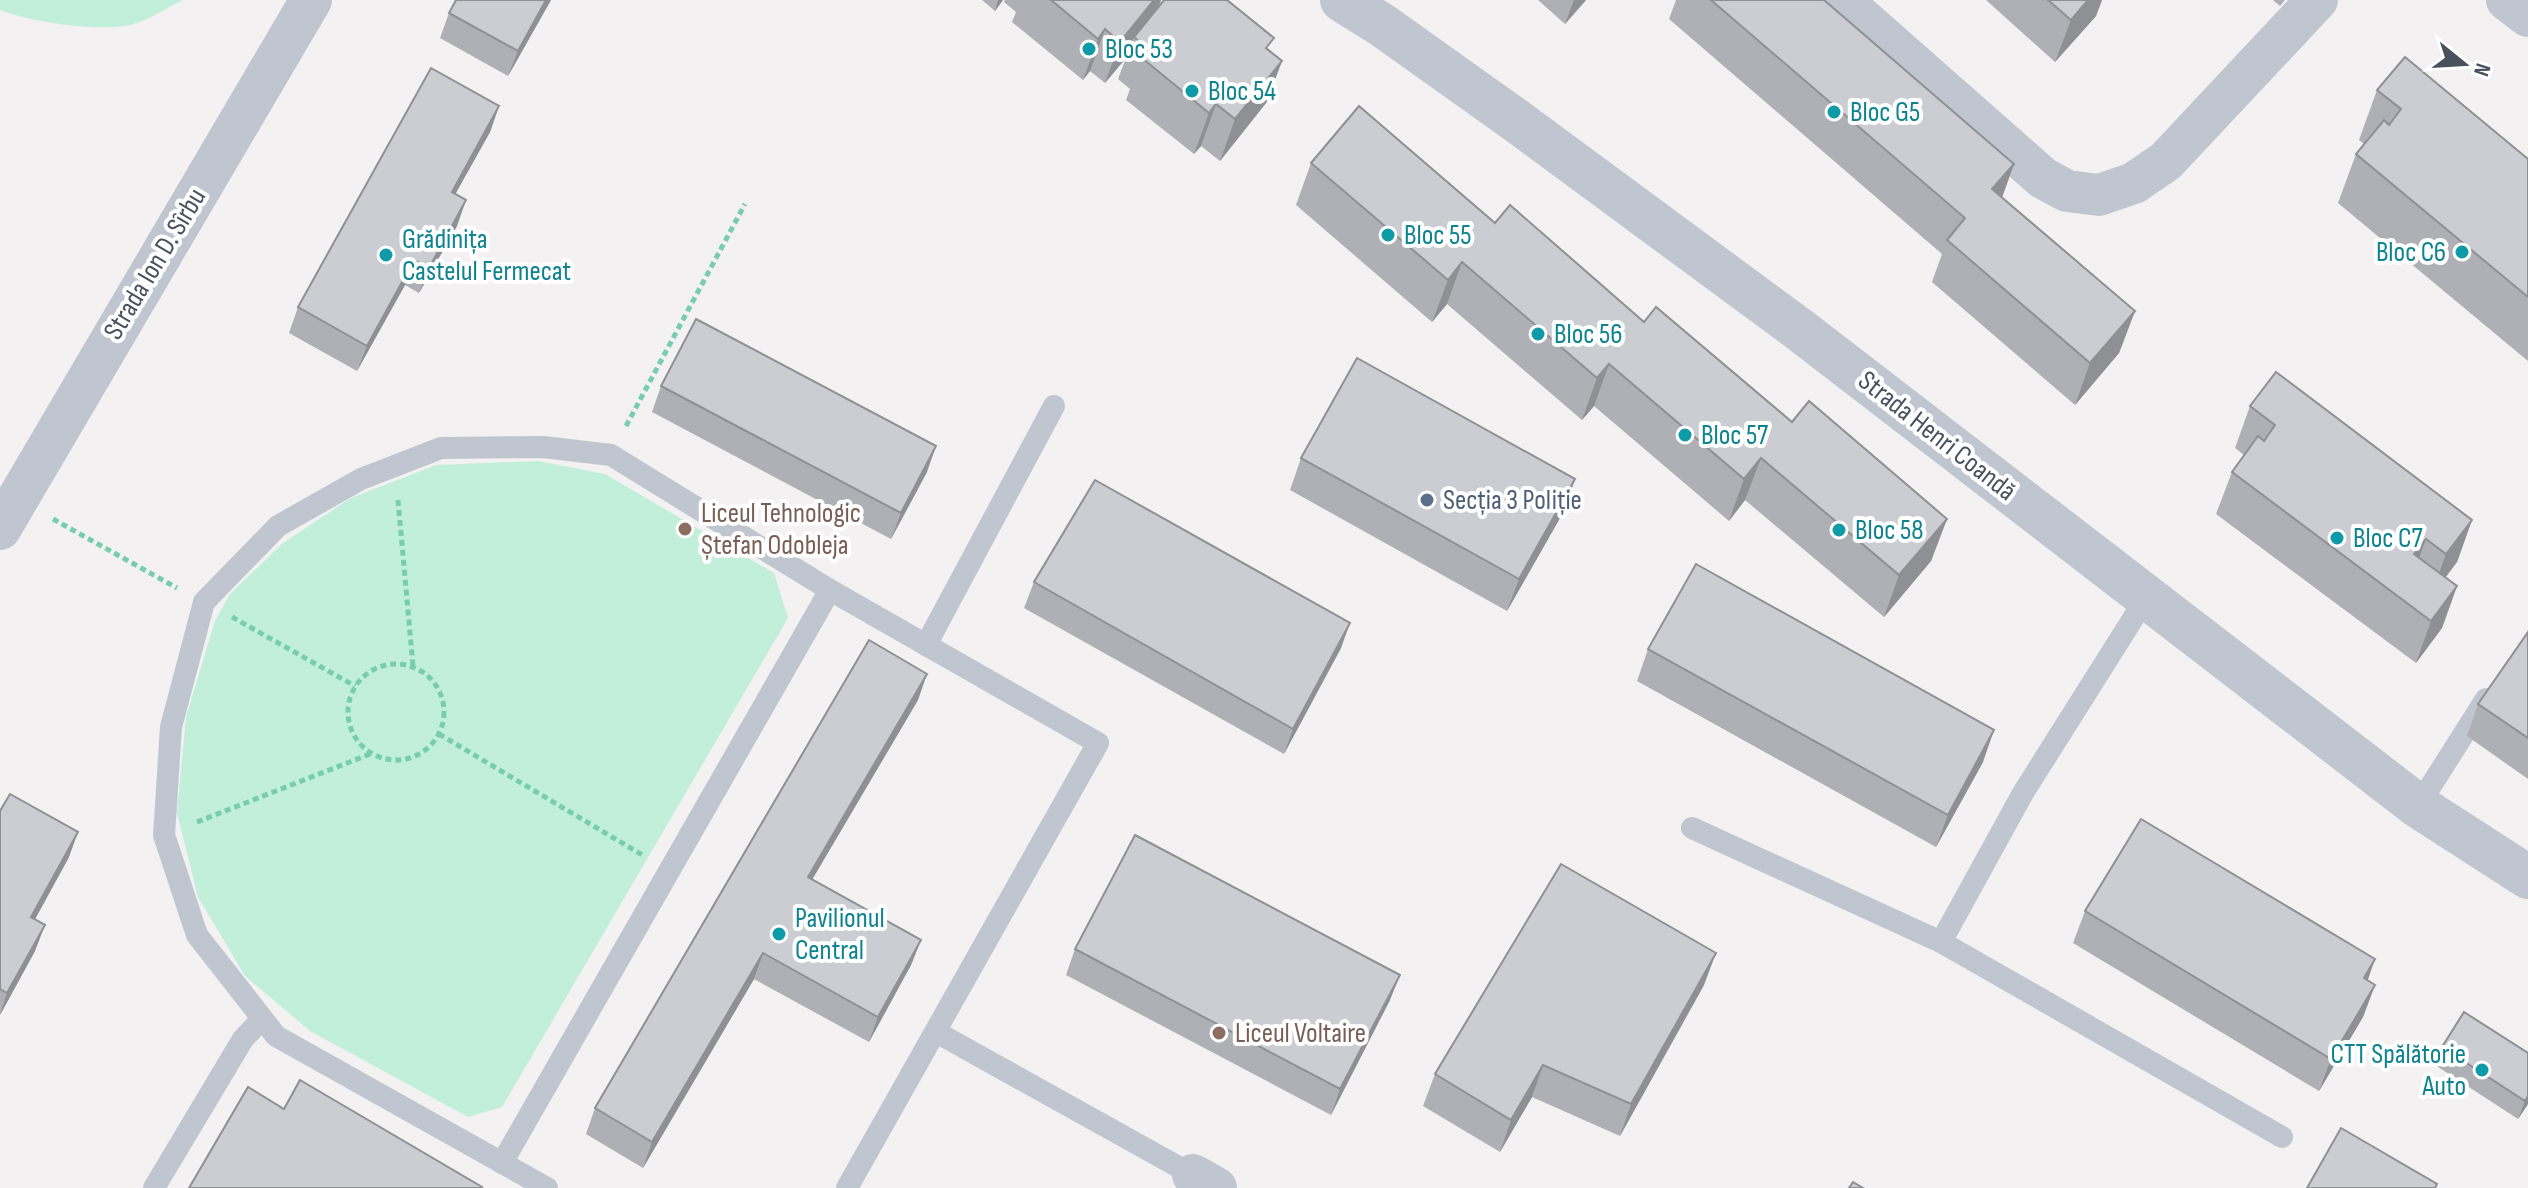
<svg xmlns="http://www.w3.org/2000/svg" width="2528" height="1188" font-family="'Sofia Sans Condensed',sans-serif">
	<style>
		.green { fill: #c1efd9 }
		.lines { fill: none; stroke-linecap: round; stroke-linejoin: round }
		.path { stroke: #79cdaf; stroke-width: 5; stroke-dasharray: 6 4; stroke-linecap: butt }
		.service { stroke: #bfc6d0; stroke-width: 22 }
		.minor { stroke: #bfc6d0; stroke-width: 42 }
		.tertiary { stroke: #bfc6d0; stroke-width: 44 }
		.wall { fill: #afb0b5 }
		.shaded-wall { fill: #8e9094 }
		.building { fill: #cbcdd3; stroke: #8e9094; stroke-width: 2 }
		.culture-dot { fill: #0f9aa8; stroke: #fff; stroke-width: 3 }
		.service-dot { fill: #5c6f8a; stroke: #fff; stroke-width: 3 }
		.education-dot { fill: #8d6e63; stroke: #fff; stroke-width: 3 }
		.labels { text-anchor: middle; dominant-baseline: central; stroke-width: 8; stroke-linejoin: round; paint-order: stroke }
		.culture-label { font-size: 28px; fill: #0d838f; stroke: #fff; text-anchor: start }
		.street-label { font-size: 28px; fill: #49515f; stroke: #fff }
		.service-label { font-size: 28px; fill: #4e5e75; stroke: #fff; text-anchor: start }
		.education-label { font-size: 28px; fill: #785e54; stroke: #fff; text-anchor: start }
	</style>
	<rect width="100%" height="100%" fill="#f3f1f1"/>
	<g class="green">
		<path d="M0 0H183C168 7 153 18 137 23 107 34 30 22 0 10Z"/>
		<polygon points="538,461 605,474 774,573 788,618 502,1107 468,1117 310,1031 245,976 198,897 177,813 186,717 215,621 230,594 283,543 351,498 436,465"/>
	</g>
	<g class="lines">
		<g class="path">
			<polyline points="626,426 745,204"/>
			<polyline points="398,500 413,666"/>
			<polyline points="53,519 177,588"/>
			<polyline points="232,617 355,686"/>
			<circle cx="396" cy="712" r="48"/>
			<polyline points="439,734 644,856"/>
			<polyline points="197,822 370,754"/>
		</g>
		<g class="service">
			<polyline points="926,645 1054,406"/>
			<polyline points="2418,806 2486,699"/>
			<polyline points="1692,828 1941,942 2282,1137"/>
			<polyline points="1941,942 2023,793 2146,598"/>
			<polyline points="936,1032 1193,1175"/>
			<polyline points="502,1163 830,590 1098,743 847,1188"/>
			<polyline points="154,1188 243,1039 262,1019"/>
			<polyline points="547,1188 276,1036 197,935 164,835 171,727 204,602 278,526 361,479 441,448 543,447 611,455 830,590"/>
		</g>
		<g class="minor">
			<polyline points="1841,0 2043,178 2067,191 2099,195 2134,183 2166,161 2317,0"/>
			<polyline points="2507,0 2528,16"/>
			<polyline points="0,529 311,0"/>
			<polyline points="1193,1175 1216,1188"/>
		</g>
		<polyline class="tertiary" points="1342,0 1382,25 1514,119 1800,330 2418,806 2528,877"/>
	</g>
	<g class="wall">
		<polygon points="551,0 508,76 440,38 449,13"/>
		<polygon points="982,0 1003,0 995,11"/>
		<polygon points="1005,0 1161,0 1159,5 1269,51 1282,61 1266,103 1220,161 1201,146 1194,154 1126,100 1130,89 1118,79 1126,58 1105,83 1090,71 1083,80 1012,22 1016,12 1004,2"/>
		<polygon points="1538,0 1586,0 1565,24"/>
		<polygon points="1676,0 1824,0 2014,164 2002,197 2135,311 2119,353 2075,405 1932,282 1942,254 1669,19"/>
		<polygon points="1986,0 2102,0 2096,16 2055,62"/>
		<polygon points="2273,0 2285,0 2280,6"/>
		<polygon points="2377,90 2528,159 2528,361 2338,203 2356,154 2364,144 2359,140"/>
		<polygon points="499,106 490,132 455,194 457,226 419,293 405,285 357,371 289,333 298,307"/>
		<polygon points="1311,163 1495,223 1792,422 1947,519 1931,561 1884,617 1745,500 1729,521 1594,406 1582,420 1447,304 1432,322 1296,205"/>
		<polygon points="661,386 927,472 891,539 652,412"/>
		<polygon points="2250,406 2472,520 2457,562 2446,577 2457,586 2442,628 2416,663 2216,514 2232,472 2244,455 2235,448"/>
		<polygon points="1301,458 1575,479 1564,511 1507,611 1290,490"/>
		<polygon points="1034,582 1341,648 1284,754 1024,608"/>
		<polygon points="2528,632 2528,779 2467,736 2478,704"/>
		<polygon points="1648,649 1983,762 1936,847 1637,681"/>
		<polygon points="918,700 812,879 921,940 911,965 869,1042 754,979 643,1168 586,1134 595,1108"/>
		<polygon points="0,811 69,857 35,919 35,951 0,1015"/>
		<polygon points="2085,911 2368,980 2375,985 2363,1017 2319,1091 2073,943"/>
		<polygon points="1075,949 1390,1000 1331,1115 1066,975"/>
		<polygon points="1704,985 1620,1136 1532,1097 1500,1152 1423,1106 1435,1074"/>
		<polygon points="2464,1012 2528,1104 2518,1119 2435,1065 2442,1047"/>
	</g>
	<g class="shaded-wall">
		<polygon points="546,0 551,0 508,76 518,51"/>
		<polygon points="998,0 1003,0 995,11"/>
		<polygon points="1154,0 1161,0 1152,26 1134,37 1126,58 1105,83 1120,42"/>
		<polygon points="1574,0 1586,0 1565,24"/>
		<polygon points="2088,0 2102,0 2096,16 2055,62 2071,20"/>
		<polygon points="1105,29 1090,71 1083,80 1098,39"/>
		<polygon points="1282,61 1266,103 1220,161 1235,119"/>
		<polygon points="1216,104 1201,146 1194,154 1209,113"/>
		<polygon points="499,106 490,132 442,218 452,192"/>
		<polygon points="2014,164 1999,206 1992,189"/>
		<polygon points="466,200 457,226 419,293 429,268"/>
		<polygon points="414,260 405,285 357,371 367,346"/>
		<polygon points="1462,262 1447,304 1432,322 1448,280"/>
		<polygon points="2135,311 2119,353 2075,405 2090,363"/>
		<polygon points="1609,364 1594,406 1582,420 1597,378"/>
		<polygon points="936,446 927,472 891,539 901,513"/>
		<polygon points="1761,458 1745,500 1729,521 1744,479"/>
		<polygon points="1575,479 1564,511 1507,611 1519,579"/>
		<polygon points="1947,519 1931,561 1884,617 1899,575"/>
		<polygon points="2472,520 2457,562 2431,596 2446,554"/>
		<polygon points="2426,539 2411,580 2414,554"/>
		<polygon points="2457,586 2442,628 2416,663 2431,621"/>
		<polygon points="1350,623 1341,648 1284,754 1293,729"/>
		<polygon points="927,674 918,700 799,902 808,877"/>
		<polygon points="1994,730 1983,762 1936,847 1948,815"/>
		<polygon points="78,832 69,857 22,943 31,917"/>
		<polygon points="45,925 35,951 0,1015 7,993"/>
		<polygon points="921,940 911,965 869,1042 878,1017"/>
		<polygon points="763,953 754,979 643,1168 652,1142"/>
		<polygon points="1716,953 1704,985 1620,1136 1631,1104"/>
		<polygon points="2375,959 2364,991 2364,978"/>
		<polygon points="1400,975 1390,1000 1331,1115 1340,1089"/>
		<polygon points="2375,985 2363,1017 2319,1091 2331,1059"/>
		<polygon points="1543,1065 1532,1097 1500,1152 1511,1120"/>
		<polygon points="2528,1096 2528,1104 2518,1119 2525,1101"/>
	</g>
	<g class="building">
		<polygon points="456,0 546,0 518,51 449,13"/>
		<polygon points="1051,0 1154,0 1120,42 1105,29 1098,39"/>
		<polygon points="1164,0 1227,0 1274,38 1266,48 1282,61 1235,119 1216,104 1209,113 1142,58 1149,50 1134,37"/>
		<polygon points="1711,0 1824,0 2014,164 1992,189 2135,311 2090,363 1947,240 1965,218"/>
		<polygon points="2048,0 2088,0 2071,20"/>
		<polygon points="2405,57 2528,159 2528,297 2356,154 2384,120 2389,125 2401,109 2377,90"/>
		<polygon points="431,68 499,106 452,192 466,200 429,268 414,260 367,346 298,307"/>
		<polygon points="1359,106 1495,223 1510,205 1644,322 1656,307 1792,422 1809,401 1947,519 1899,575 1761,458 1744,479 1609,364 1597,378 1462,262 1448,280 1311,163"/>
		<polygon points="696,319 936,446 901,513 661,386"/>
		<polygon points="1357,358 1575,479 1519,579 1301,458"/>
		<polygon points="2276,372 2472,520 2446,554 2426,539 2414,554 2457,586 2431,621 2232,472 2258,436 2264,441 2275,425 2250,406"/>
		<polygon points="1095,480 1350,623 1293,729 1034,582"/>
		<polygon points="1696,564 1994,730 1948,815 1648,649"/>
		<polygon points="2528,632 2528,738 2478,704"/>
		<polygon points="869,640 927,674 808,877 921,940 878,1017 763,953 652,1142 595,1108"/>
		<polygon points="10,794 78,832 31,917 45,925 7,993 0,989 0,811"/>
		<polygon points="2141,819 2375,959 2364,978 2375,985 2331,1059 2085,911"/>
		<polygon points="1135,835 1400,975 1340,1089 1075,949"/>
		<polygon points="1561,864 1716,953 1631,1104 1543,1065 1511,1120 1435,1074"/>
		<polygon points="2464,1012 2528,1053 2528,1096 2525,1101 2442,1047"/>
		<polygon points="300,1080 482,1187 481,1188 189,1188 248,1087 284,1109"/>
		<polygon points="2341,1128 2437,1184 2435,1188 2307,1188"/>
		<polygon points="1853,1182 1863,1188 1849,1188"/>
	</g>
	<g class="culture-dot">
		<circle cx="1089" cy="49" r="8"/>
		<circle cx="1192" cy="91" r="8"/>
		<circle cx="1834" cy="112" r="8"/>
		<circle cx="1388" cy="235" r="8"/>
		<circle cx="2462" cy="252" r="8"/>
		<circle cx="386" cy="255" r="8"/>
		<circle cx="1538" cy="334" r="8"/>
		<circle cx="1685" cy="435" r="8"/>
		<circle cx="1839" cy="530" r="8"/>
		<circle cx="2337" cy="538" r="8"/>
		<circle cx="779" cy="934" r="8"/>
		<circle cx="2482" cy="1070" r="8"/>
	</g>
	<circle class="service-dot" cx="1427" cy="500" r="8"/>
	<g class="education-dot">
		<circle cx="685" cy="529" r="8"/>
		<circle cx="1219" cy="1033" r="8"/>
	</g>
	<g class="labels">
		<g class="culture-label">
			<text x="1105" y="49">Bloc 53</text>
			<text x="1208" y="91">Bloc 54</text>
			<text x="1850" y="112">Bloc G5</text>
			<text x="1404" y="235">Bloc 55</text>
			<text x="402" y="239">Grădinița<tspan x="402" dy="32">Castelul Fermecat</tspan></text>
			<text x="2446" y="252" text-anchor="end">Bloc C6</text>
			<text x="1554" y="334">Bloc 56</text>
			<text x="1701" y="435">Bloc 57</text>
			<text x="1855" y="530">Bloc 58</text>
			<text x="2353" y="538">Bloc C7</text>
			<text x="795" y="918">Pavilionul<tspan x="795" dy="32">Central</tspan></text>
			<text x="2466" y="1054" text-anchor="end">CTT Spălătorie<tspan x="2466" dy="32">Auto</tspan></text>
		</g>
		<g class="street-label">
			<text transform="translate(155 264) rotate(-59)">Strada Ion D. Sîrbu</text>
			<text transform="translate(1937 436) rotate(38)">Strada Henri Coandă</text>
		</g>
		<g class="service-label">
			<text x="1443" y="500">Secția 3 Poliție</text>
		</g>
		<g class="education-label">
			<text x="701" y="513">Liceul Tehnologic<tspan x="701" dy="32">Ștefan Odobleja</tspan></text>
			<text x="1235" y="1033">Liceul Voltaire</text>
		</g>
	</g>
	<g transform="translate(2464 64) rotate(108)" stroke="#ffffff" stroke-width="6" paint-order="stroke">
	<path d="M0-6L14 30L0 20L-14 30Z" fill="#49515f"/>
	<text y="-12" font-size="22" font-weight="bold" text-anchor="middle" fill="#49515f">N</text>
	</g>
</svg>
